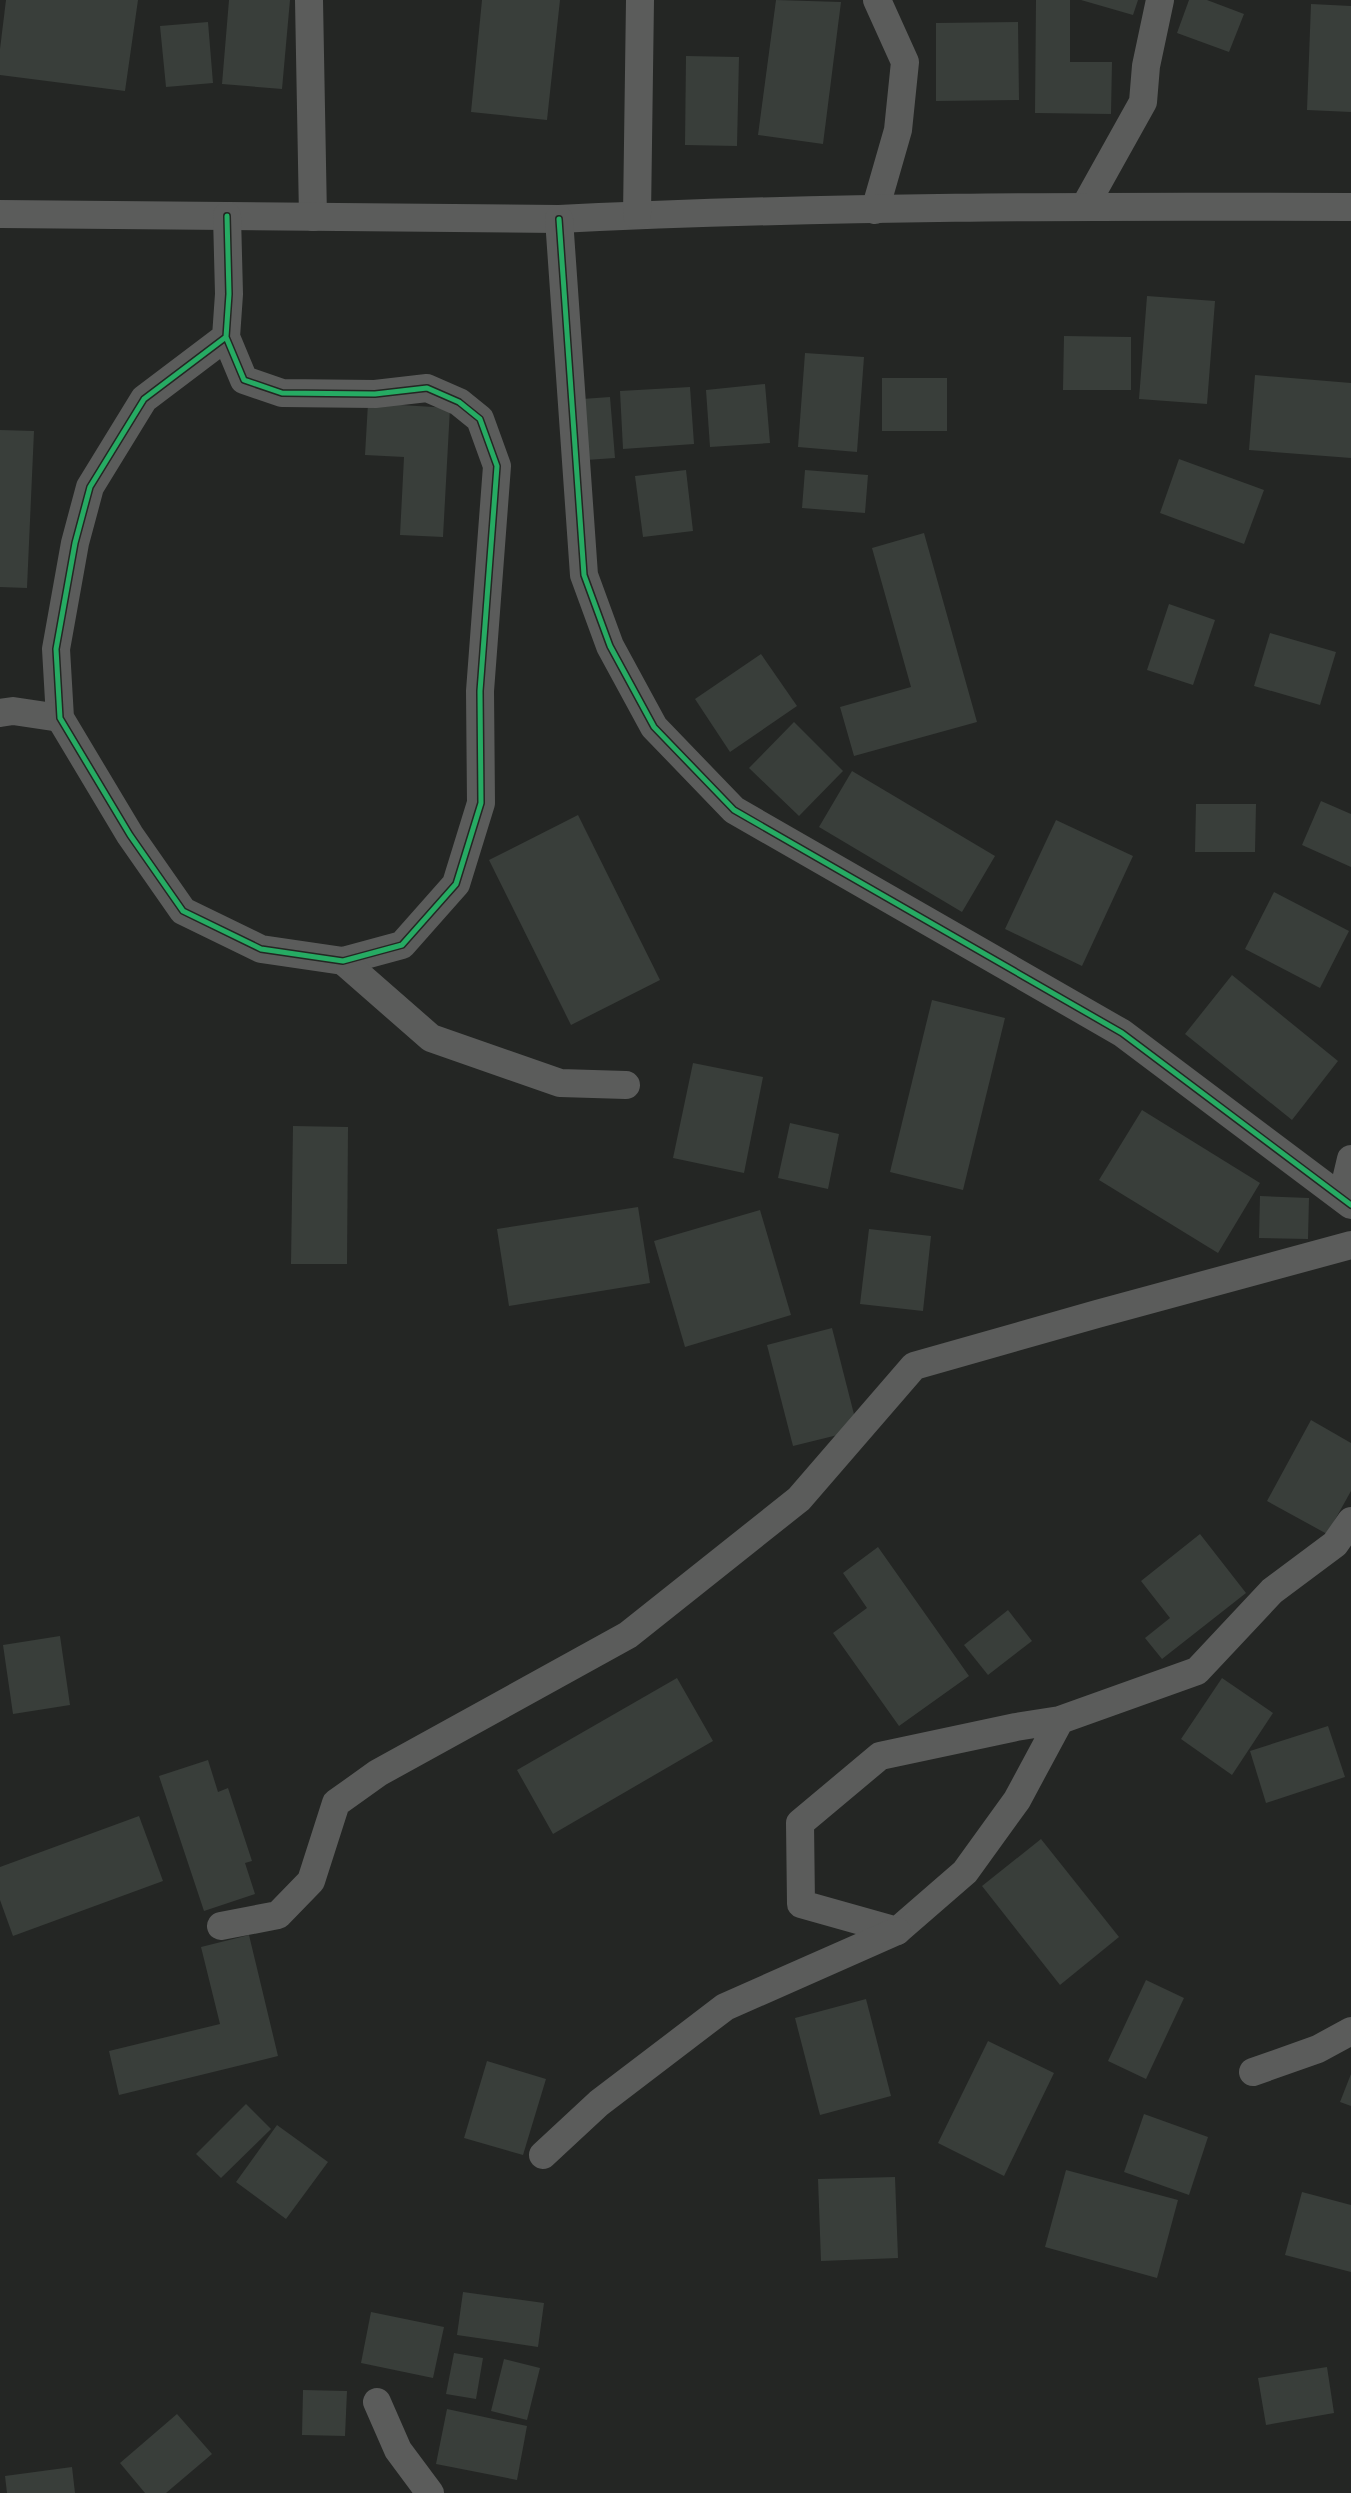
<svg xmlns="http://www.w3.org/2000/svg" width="1351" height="2493" font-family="'Source Sans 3',sans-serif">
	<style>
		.building { fill: #393e3a }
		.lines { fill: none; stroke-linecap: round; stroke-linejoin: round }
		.minor { stroke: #5b5c5b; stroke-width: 28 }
		.cycleway-casing { stroke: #232723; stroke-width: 8 }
		.cycleway { stroke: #26ab63; stroke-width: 5 }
	</style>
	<rect width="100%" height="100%" fill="#242624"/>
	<g class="building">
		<polygon points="6,0 138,0 125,91 0,75 0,49"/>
		<polygon points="229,0 290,0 282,89 222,84"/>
		<polygon points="482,0 560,0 547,120 471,112"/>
		<polygon points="776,0 841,2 823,144 758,135"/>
		<polygon points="1036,0 1070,0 1070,62 1112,62 1111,114 1035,113"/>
		<polygon points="1081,0 1138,0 1133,15"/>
		<polygon points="1189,0 1207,0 1244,14 1229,52 1177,33"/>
		<polygon points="1311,4 1351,6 1351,112 1307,110"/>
		<polygon points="208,22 213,83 166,87 160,26"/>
		<polygon points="1018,22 1019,100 936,101 936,23"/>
		<polygon points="686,56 739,57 737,146 685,145"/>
		<polygon points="1147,296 1215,301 1207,404 1139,399"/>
		<polygon points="1064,336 1131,337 1131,390 1063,390"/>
		<polygon points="805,353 864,357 857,452 798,447"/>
		<polygon points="1255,375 1351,383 1351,458 1249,450"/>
		<rect x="882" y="378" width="65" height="53"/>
		<polygon points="765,384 770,443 710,447 706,390"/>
		<polygon points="690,387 694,444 623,449 620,391"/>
		<polygon points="610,397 615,458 586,460 582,399"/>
		<polygon points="368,403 450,408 443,537 400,535 404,457 365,455"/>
		<polygon points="0,430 34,431 27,588 0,587"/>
		<polygon points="1179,459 1264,490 1244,544 1160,513"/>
		<polygon points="686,470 693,531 643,537 635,476"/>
		<polygon points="805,470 868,475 865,513 802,508"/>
		<polygon points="924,533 977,722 854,756 840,707 911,687 872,548"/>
		<polygon points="1169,604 1215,620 1193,685 1147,670"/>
		<polygon points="1270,633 1336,652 1320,705 1254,686"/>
		<polygon points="761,654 797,706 730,752 695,699"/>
		<polygon points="794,722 843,771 799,816 749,768"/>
		<polygon points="852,771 995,856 962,912 819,827"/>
		<polygon points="1321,801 1351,814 1351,867 1302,845"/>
		<polygon points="1196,804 1256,804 1255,852 1195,852"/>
		<polygon points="578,815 660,980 571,1025 489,860"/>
		<polygon points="1056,820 1133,856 1082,966 1005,929"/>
		<polygon points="1274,892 1349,931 1320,988 1245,949"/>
		<polygon points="1232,975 1338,1061 1292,1120 1185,1034"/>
		<polygon points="932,1000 1005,1018 963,1190 890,1172"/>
		<polygon points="693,1063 763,1077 744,1173 673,1158"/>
		<polygon points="1142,1110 1260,1183 1218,1253 1099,1180"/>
		<polygon points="790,1123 839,1134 828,1189 778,1178"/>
		<polygon points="293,1126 348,1127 347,1264 291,1264"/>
		<polygon points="1260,1196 1309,1198 1308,1239 1259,1238"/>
		<polygon points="638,1207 650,1283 509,1306 497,1229"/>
		<polygon points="760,1210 791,1315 685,1347 654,1241"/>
		<polygon points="869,1229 931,1236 923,1311 860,1304"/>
		<polygon points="832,1328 858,1430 793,1446 767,1345"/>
		<polygon points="1311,1420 1351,1443 1351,1491 1327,1534 1267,1501"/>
		<polygon points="1200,1534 1246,1593 1162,1659 1145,1638 1170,1618 1141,1581"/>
		<polygon points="878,1547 969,1676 899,1726 833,1633 867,1608 843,1573"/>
		<polygon points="1008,1610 1032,1641 988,1675 964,1645"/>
		<polygon points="60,1636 70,1705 13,1714 3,1645"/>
		<polygon points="677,1678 713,1741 553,1834 517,1770"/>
		<polygon points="1222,1678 1273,1713 1232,1775 1181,1739"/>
		<polygon points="1328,1726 1345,1777 1266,1803 1250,1751"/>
		<polygon points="208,1760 218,1792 228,1788 252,1861 245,1863 255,1894 204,1911 159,1776"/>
		<polygon points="139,1816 163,1881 13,1936 0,1900 0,1867"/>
		<polygon points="1041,1839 1119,1937 1060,1985 982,1886"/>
		<polygon points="249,1935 278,2056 119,2095 109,2051 220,2024 201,1947"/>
		<polygon points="1146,1980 1184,1998 1146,2079 1108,2061"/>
		<polygon points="866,1999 891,2096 820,2115 795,2018"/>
		<polygon points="988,2041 1054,2073 1004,2176 938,2143"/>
		<polygon points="487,2061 546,2079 523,2155 464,2138"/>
		<polygon points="1351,2074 1351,2106 1340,2102"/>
		<polygon points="246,2104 271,2129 221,2178 196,2154"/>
		<polygon points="1144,2114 1208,2137 1189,2195 1124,2172"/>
		<polygon points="277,2125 328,2162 286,2219 236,2182"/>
		<polygon points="1066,2170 1178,2200 1157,2278 1045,2247"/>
		<polygon points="895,2177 898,2258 821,2261 818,2179"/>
		<polygon points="1302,2192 1351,2205 1351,2272 1285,2255"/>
		<polygon points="463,2292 544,2303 538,2347 457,2335"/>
		<polygon points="371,2312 444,2327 433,2378 361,2363"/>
		<polygon points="454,2353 483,2358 476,2399 446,2394"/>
		<polygon points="504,2359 540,2368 527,2420 491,2411"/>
		<polygon points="1327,2367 1334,2413 1266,2425 1258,2378"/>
		<polygon points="303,2390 347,2391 345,2436 302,2435"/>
		<polygon points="447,2409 527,2426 517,2480 436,2464"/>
		<polygon points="177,2414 212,2454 166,2493 145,2493 120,2463"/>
		<polygon points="72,2467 75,2493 7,2493 5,2476"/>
	</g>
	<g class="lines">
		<g class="minor">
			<polyline points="309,0 313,217"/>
			<polyline points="1085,206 1143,102 1146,66 1160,0"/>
			<polyline points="875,210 898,130 905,62 877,0"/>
			<path d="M0 214 559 219C823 206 1087 206 1351 207"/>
			<polyline points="637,215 640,0"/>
			<polyline points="559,219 584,575 610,646 654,727 734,810 1122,1033 1351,1205"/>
			<polyline points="226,337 144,399 90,487 75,543 56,649 60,718 130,835 183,911 261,949 343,961 402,945 456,884 481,803 480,691 497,466 480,419 459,402 427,388 375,394 282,393 244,380 226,337 229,294 227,216"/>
			<polyline points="0,713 13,711 60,718"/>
			<polyline points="343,961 431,1038 560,1083 626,1085"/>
			<polyline points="1342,1197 1351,1159"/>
			<polyline points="1060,1720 1017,1800 965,1872 897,1931 801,1904 800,1823 880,1756 1016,1727 1060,1720 1197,1671 1272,1591 1335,1544 1351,1521"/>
			<polyline points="221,1926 278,1915 311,1881 336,1803 378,1773 628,1635 799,1499 914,1366 1097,1314 1351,1245"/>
			<polyline points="1253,2072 1318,2049 1351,2031"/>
			<polyline points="543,2155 599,2103 725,2007 897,1931"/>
			<polyline points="377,2402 398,2450 430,2493"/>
		</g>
		<defs>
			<g id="cycleway">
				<polyline points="559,219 584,575 610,646 654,727 734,810 1122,1033 1351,1205"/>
				<polyline points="226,337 144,399 90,487 75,543 56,649 60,718 130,835 183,911 261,949 343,961 402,945 456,884 481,803 480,691 497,466 480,419 459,402 427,388 375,394 282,393 244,380 226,337 229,294 227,216"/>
			</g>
		</defs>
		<use href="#cycleway" class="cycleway-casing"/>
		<use href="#cycleway" class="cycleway"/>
	</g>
</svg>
